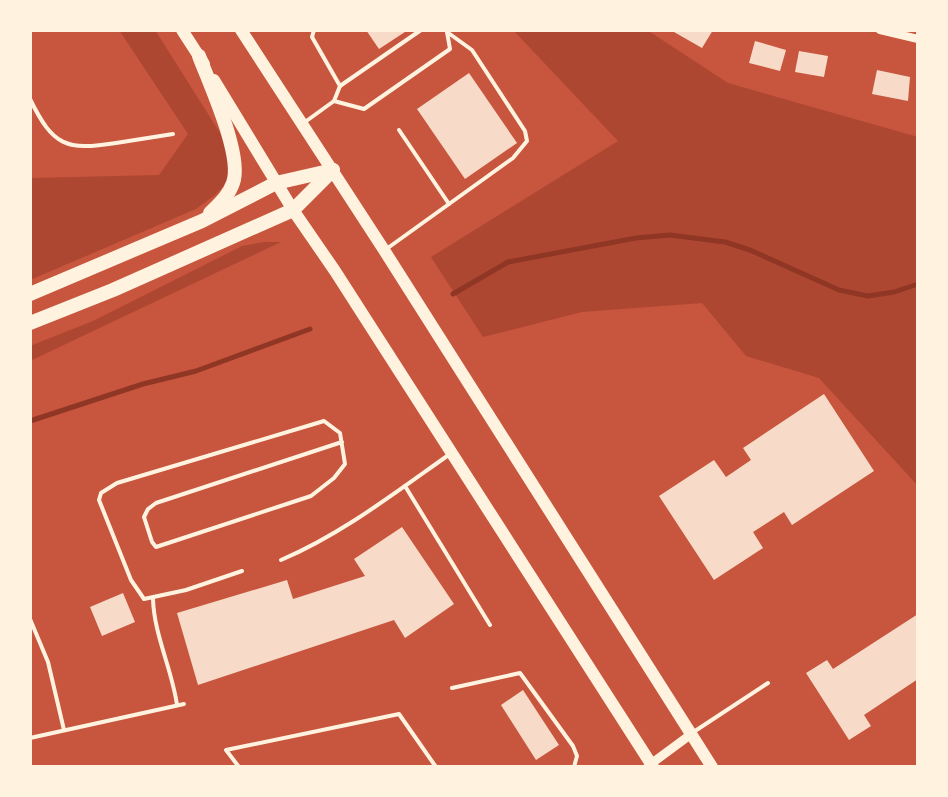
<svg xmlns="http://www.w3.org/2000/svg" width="948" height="797" font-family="Jost,sans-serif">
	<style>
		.green { fill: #ae4732 }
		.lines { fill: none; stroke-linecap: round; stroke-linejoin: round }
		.stream { stroke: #8f3625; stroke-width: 5 }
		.building { fill: #f7dbc8 }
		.service { stroke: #fff3e0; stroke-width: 4 }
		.minor { stroke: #fff3e0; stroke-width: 8 }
		.tertiary { stroke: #fff3e0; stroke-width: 9 }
		.primary { stroke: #fff3e0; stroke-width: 12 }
		.motorway { stroke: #fff3e0; stroke-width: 14 }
	</style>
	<rect width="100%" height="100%" fill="#c8553d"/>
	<g class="green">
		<polygon points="119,30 155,30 222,136 229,152 229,180 215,195 196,209 30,280 30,178 159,175 188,134"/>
		<polygon points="513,30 647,30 728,83 918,137 918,486 819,378 746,356 702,303 582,312 483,337 431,257 618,141"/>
		<polygon points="264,242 281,242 30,361 30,346 93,321 242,246"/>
	</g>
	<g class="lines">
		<g class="stream">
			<polyline points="453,294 508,262 636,238 670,235 725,242 750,250 839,290 868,296 894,292 918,284"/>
			<polyline points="30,421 143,384 196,371 310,329"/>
		</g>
	</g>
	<g class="building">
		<polygon points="366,30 408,30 379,49"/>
		<polygon points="676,30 713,30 702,48 674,32"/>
		<polygon points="755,41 786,50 780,71 749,63"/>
		<polygon points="799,51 828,56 824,77 795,72"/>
		<polygon points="877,70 910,77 908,101 872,94"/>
		<polygon points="469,73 517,143 465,179 417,109"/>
		<polygon points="824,394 874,471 792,525 784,512 753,532 763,548 714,580 659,496 714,460 726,477 751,460 743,448"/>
		<polygon points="402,527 454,604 405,638 394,620 198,685 177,613 287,580 293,599 365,576 354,559"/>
		<polygon points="123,593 135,622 102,636 90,607"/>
		<polygon points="918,614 918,679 864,715 871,726 849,740 806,673 827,660 833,669"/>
		<polygon points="523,690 559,745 536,760 501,705"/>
	</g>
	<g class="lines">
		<g class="service">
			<polyline points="340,86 421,30"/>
			<path d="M30 99C53 146 66 151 116 143 135 140 154 137 173 134"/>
			<polyline points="334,101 364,109 450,49 447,32"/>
			<polyline points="305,122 334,101 340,86 312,37 314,30"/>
			<polyline points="399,130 449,204"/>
			<polyline points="385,250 513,158 527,141 525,131 472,50 447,32"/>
			<polyline points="405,486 490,625"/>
			<path d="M281 560C342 534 396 492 450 454"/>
			<polyline points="242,571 186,590 144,599 131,580 99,500 101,493 117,483 324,421 340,433 345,464 334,478 311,496 156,547 152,542 144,517 148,509 156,503 342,442"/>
			<path d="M153 599C154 635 172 669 177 705"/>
			<polyline points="30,619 48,662 64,730"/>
			<polyline points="452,688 520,673 573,746 577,756 574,767"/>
			<polyline points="692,733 768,683"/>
			<polyline points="30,738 184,704"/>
			<polyline points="239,767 226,750 399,714 436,767"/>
		</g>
		<polyline class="minor" points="880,30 918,39"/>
		<polyline class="tertiary" points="648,766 690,735"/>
		<g class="primary">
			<polyline points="182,30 204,64"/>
			<polyline points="241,30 384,250 712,767"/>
			<polyline points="214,80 293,210 335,271 653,767"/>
		</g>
		<g class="motorway">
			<path d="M199 56C210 85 243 156 233 183 229 195 220 203 210 213"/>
			<polyline points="30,294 202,221 276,183 333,170"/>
			<polyline points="30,323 113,290 293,210 333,170"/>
		</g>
	</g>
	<rect width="948" height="797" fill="none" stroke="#fff3e0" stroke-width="64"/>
</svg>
